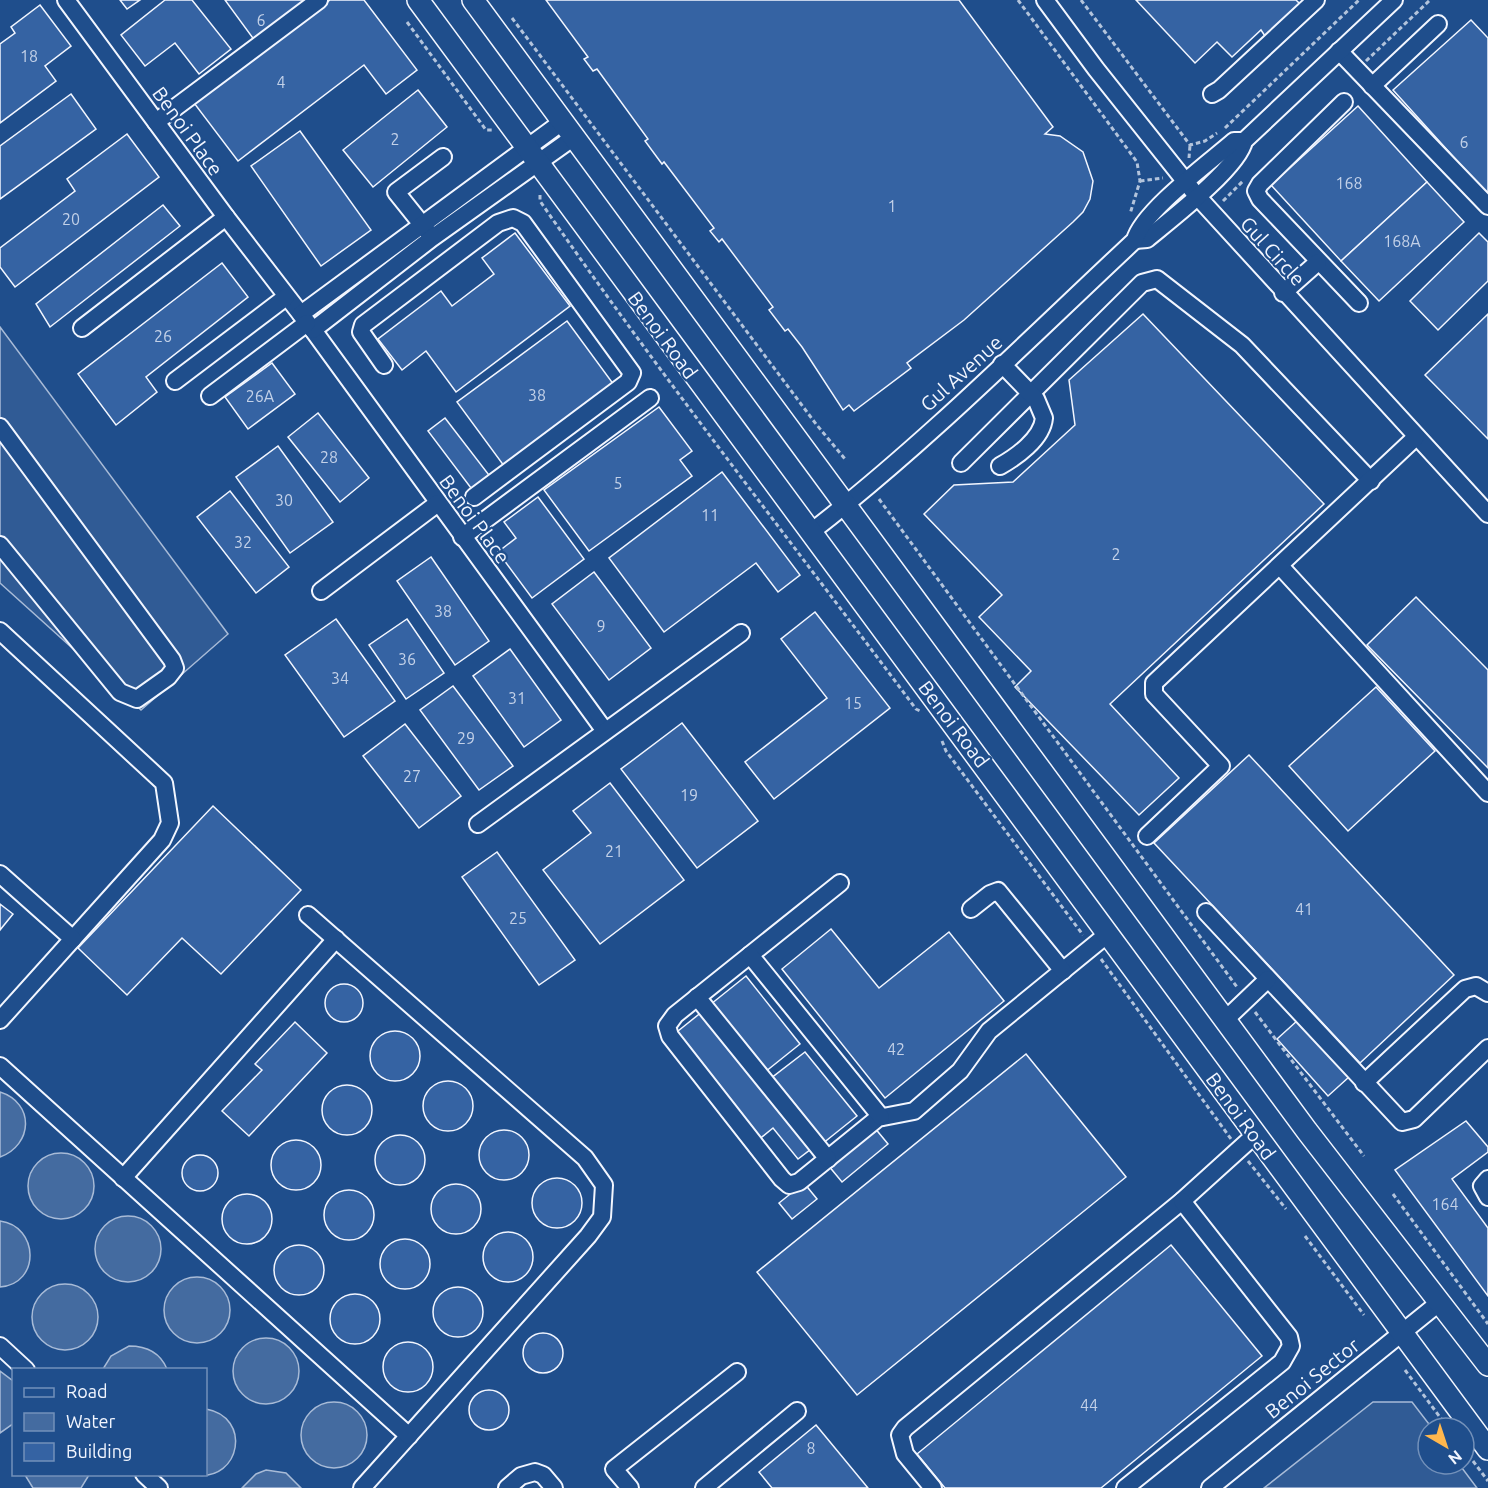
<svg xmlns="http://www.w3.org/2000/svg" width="1488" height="1488" font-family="Ubuntu,sans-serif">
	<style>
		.built { fill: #305b95; stroke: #a8bbd7; stroke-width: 1.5 }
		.water { fill: #446ba0; stroke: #a8bbd7; stroke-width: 1.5 }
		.building { fill: #3563a3; stroke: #f2f6ff; stroke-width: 1.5 }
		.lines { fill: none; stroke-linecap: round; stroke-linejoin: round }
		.minor-casing { stroke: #f2f6ff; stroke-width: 20 }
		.major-casing { stroke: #f2f6ff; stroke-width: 24 }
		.path { stroke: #b3c4dc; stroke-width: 3; stroke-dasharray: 4.5 3; stroke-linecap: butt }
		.minor { stroke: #1f4e8c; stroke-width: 16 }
		.major { stroke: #1f4e8c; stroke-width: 21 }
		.labels { text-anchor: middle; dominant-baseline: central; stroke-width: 4.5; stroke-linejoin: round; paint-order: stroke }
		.number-label { font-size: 16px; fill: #c3d1e8 }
		.street-label { font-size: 20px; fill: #f2f6ff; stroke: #1f4e8c }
	</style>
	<rect width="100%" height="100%" fill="#1f4e8c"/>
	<g class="built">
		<polygon points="0,327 228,634 141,710 0,583"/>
		<polygon points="1373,1402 1412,1402 1432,1428 1428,1428 1428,1464 1459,1464 1477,1488 1264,1488"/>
	</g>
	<g class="water">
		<path d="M0 1092C35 1103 33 1145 0 1157Z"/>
		<circle cx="61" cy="1186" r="33"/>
		<circle cx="128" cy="1249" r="33"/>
		<path d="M0 1221C39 1226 41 1284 0 1287Z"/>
		<circle cx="197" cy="1310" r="33"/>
		<circle cx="65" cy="1317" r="33"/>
		<circle cx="266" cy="1371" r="33"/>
		<path d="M129 1346C147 1346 160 1352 167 1369H103L111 1356Z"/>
		<polygon points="0,1371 13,1381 14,1423 0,1433"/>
		<circle cx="334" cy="1435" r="33"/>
		<path d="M206 1409C252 1417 241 1481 196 1475L206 1474Z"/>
		<polygon points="266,1470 286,1473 301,1488 242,1488 256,1474"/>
		<polygon points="25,1475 25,1474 89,1475 81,1488 33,1488"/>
	</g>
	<g class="building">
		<polygon points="120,0 140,0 127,9"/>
		<polygon points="165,0 192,0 231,49 199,74 175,43 145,66 121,35"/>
		<polygon points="225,0 309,0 255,41"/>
		<polygon points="330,0 364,0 417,70 386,94 364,65 238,161 194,103"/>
		<polygon points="546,0 959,0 1053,127 1045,134 1060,136 1083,152 1093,181 1090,199 1083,212 1073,222 964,320 907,363 911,368 854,411 849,405 843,410 802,347 788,329 785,331 769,310 773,307 722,239 719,242 710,231 714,228 664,162 662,164 645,141 648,139 597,69 593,71 584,59 588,57"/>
		<polygon points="1136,0 1296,0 1300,4 1265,36 1261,30 1232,57 1217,42 1195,63"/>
		<polygon points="40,5 71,46 45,66 56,81 0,123 0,44 15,33 11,27"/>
		<polygon points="1471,20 1488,38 1488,195 1393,90"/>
		<polygon points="418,90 447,127 373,187 343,150"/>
		<polygon points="71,94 96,129 0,199 0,146"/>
		<polygon points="1358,106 1427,182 1341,261 1271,185"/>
		<polygon points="300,131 371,230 321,266 251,166"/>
		<polygon points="127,134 159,177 15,287 0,267 0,248 75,191 67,179"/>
		<polygon points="1427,182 1464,222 1379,301 1341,261"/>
		<polygon points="163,205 180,226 50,327 36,304"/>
		<polygon points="515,233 570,306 456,392 426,351 402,370 378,339 441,291 452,306 494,274 482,258"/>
		<polygon points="1479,233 1488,242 1488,281 1438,330 1410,301"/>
		<polygon points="222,263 248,297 146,377 157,392 116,425 78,374"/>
		<polygon points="1143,314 1324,504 1110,704 1179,778 1139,815 1015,687 1031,671 979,617 1002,595 924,514 954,485 1013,482 1075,425 1069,380"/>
		<polygon points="1488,314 1488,439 1425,375"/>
		<polygon points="567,321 617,389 507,470 457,402"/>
		<polygon points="272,363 295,394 248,429 225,397"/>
		<polygon points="659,407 692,451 680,460 692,476 589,551 544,490"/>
		<polygon points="318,413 369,478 340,502 288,437"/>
		<polygon points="445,418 492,479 474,492 428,431"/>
		<polygon points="278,446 333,522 290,553 236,477"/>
		<polygon points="722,472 800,575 778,592 756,563 664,632 609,558"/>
		<polygon points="230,491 289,567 256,593 197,517"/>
		<polygon points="538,497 584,559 532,598 498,552 516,538 504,522"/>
		<polygon points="431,557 489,641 455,665 397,581"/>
		<polygon points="594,572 651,648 609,680 552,604"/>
		<polygon points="1416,597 1488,670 1488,768 1367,645"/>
		<polygon points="815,612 890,708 774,799 745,762 827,698 781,639"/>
		<polygon points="336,619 395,701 344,737 285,655"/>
		<polygon points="407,619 444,673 406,699 369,645"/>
		<polygon points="510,649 561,720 524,747 473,676"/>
		<polygon points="453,686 513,766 479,790 420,710"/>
		<polygon points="1376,687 1435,751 1348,831 1289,766"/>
		<polygon points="682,723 758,821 697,868 621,769"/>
		<polygon points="405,724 461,796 419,828 363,756"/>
		<polygon points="1249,755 1454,975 1360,1063 1154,843"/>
		<polygon points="610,783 684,880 600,944 543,870 591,833 573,811"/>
		<polygon points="213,806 301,890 221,974 182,938 127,995 78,948"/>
		<polygon points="497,852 575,960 539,985 462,877"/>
		<polygon points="0,904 13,914 0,930"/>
		<polygon points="831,929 879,988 949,932 1004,1001 885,1098 782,969"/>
		<polygon points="746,976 800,1044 765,1072 711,1004"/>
		<circle cx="344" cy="1003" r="19"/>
		<polygon points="703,1011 811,1149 798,1159 773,1128 757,1141 673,1035"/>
		<polygon points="1298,1020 1349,1077 1328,1096 1277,1039"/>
		<polygon points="295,1022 327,1053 249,1136 222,1111 262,1070 255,1064"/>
		<circle cx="395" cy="1056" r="25"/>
		<polygon points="805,1052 857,1116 822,1144 770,1079"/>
		<polygon points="1026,1054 1126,1177 857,1395 757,1272"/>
		<circle cx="448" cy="1106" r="25"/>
		<circle cx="347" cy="1110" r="25"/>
		<polygon points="1466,1121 1488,1147 1488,1152 1452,1179 1488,1228 1488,1296 1395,1170"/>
		<polygon points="874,1127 888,1144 842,1182 828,1165"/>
		<circle cx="504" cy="1155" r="25"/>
		<circle cx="400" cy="1160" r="25"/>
		<circle cx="296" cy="1165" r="25"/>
		<circle cx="200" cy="1173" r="18"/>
		<circle cx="557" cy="1203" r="25"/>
		<polygon points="804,1183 817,1199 792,1219 779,1203"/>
		<circle cx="456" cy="1209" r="25"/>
		<circle cx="349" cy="1215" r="25"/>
		<circle cx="247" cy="1219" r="25"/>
		<circle cx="508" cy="1257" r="25"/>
		<circle cx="405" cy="1264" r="25"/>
		<circle cx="299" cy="1270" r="25"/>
		<polygon points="1171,1245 1262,1356 1101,1488 945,1488 917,1454"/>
		<circle cx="458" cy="1312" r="25"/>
		<circle cx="355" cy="1319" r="25"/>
		<circle cx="543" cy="1353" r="20"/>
		<circle cx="408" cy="1367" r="25"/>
		<circle cx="489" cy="1410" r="20"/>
		<polygon points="816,1425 868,1488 772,1488 759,1472"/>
	</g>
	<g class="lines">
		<defs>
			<g id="minor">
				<polyline points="66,0 226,217 313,330 605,731"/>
				<polyline points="1045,0 1096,69 1197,196 1488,514"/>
				<polyline points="1339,51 1488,206"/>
				<polyline points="1372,86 1438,24"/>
				<polyline points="1212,94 1219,90 1316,0"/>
				<polyline points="1344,102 1260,184 1256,191 1260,199 1359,303"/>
				<polyline points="156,122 319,0"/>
				<polyline points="428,232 396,192 443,157"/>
				<path d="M1135 240 1147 239C1170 220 1239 167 1244 141L1394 0"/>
				<polyline points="1283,293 1318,262"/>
				<polyline points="301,314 562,122"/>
				<polyline points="82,328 226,217"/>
				<polyline points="313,330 432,238 574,137"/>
				<polyline points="384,365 361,332 363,325 498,223 513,218 523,223 632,373 628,382 474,497"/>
				<polyline points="175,381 286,297"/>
				<polyline points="210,396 307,323"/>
				<polyline points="0,427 172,660 175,668 168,677 137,699 120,692 0,545"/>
				<polyline points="961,463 1142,283 1157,279 1242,345 1371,481"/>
				<path d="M1000 466C1016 457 1042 439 1044 418L1036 399 1002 364"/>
				<path d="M811 532C925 444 1030 338 1135 240 1142 212 1210 162 1234 141H1244"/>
				<polyline points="462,537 650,398"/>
				<polyline points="1280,566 1488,793"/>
				<polyline points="321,591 438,503"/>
				<polyline points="0,631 164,783 170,823 162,840 0,1020"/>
				<polyline points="478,824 741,633"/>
				<polyline points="1147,836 1221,766 1154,694 1154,683 1416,437"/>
				<polyline points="0,874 73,939"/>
				<polyline points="840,883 675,1015 667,1026 670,1036 782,1179 789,1185 799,1182 878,1118 914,1111 960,1071 989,1031 1109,933"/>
				<polyline points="971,909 990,894 998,891 1063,971"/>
				<polyline points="1206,912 1402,1122 1414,1119 1488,1048"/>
				<polyline points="308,915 585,1158 604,1185 602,1217 588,1236 362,1488"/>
				<polyline points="750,955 881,1117"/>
				<polyline points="697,997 828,1159"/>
				<polyline points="1226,1019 1268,979"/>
				<polyline points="0,1066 409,1436"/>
				<polyline points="1364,1083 1465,989 1476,986 1488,993"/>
				<polyline points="123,1178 336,939"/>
				<polyline points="1488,1179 1482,1186 1488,1197"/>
				<polyline points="0,1346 26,1370"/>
				<polyline points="144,1474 159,1488"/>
				<polyline points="507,1488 521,1476 535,1472 543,1475 554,1488"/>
				<polyline points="630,1488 614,1469 737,1372"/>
				<polyline points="704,1488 797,1411"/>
				<polyline points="933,1488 905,1454 900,1435 905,1428 1182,1201 1255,1135"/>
				<polyline points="1125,1488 1282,1362 1291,1346 1289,1337 1182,1201"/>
				<polyline points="1210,1488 1440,1302"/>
			</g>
			<g id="major">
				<polyline points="418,0 1488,1449"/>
				<polyline points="473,0 1307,1131 1488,1365"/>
			</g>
		</defs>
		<use href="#minor" class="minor-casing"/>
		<use href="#major" class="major-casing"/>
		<g class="path">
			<polyline points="1018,0 1137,162 1140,181 1130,214"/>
			<polyline points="1081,0 1190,145 1205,141 1217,133"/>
			<polyline points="512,18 816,424 845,459"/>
			<polyline points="407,22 486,130 492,130"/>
			<polyline points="1366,61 1430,0"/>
			<polyline points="1225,128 1359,0"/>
			<polyline points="1189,158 1190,145"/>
			<polyline points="1140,181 1163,178"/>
			<path d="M540 195V201C660 375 790 540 916 709L922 712"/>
			<polyline points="1223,201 1244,180"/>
			<polyline points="879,499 1237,987"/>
			<polyline points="942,741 946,751 1083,935"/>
			<polyline points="1101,959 1231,1139"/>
			<polyline points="1255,1012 1364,1156"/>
			<polyline points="1248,1161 1286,1209"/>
			<polyline points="1393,1194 1488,1324"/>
			<polyline points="1305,1236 1364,1315"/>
			<polyline points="1405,1370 1448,1428"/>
			<polyline points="1464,1449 1488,1481"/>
		</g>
		<use href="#minor" class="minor"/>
		<use href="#major" class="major"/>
	</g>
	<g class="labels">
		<g class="number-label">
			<text x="261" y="20">6</text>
			<text x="29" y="56">18</text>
			<text x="281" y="82">4</text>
			<text x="395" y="139">2</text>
			<text x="1464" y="142">6</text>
			<text x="1349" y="183">168</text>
			<text x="892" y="206">1</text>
			<text x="71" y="219">20</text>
			<text x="1402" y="241">168A</text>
			<text x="163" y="336">26</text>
			<text x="537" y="395">38</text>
			<text x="260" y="396">26A</text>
			<text x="329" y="457">28</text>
			<text x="618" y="483">5</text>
			<text x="284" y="500">30</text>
			<text x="710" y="515">11</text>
			<text x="243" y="542">32</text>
			<text x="1116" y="554">2</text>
			<text x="443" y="611">38</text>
			<text x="601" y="626">9</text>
			<text x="407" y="659">36</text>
			<text x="340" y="678">34</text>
			<text x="517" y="698">31</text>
			<text x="853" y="703">15</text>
			<text x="466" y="738">29</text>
			<text x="412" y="776">27</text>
			<text x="689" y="795">19</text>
			<text x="614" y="851">21</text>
			<text x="1304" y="909">41</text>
			<text x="518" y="918">25</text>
			<text x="896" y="1049">42</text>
			<text x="1445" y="1204">164</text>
			<text x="1089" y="1405">44</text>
			<text x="811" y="1448">8</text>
		</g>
		<g class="street-label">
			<text transform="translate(188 131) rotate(54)">Benoi Place</text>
			<text transform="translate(1273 251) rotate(48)">Gul Circle</text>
			<text transform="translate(663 335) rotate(54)">Benoi Road</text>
			<text transform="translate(961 373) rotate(-42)">Gul Avenue</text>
			<text transform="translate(475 519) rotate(54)">Benoi Place</text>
			<text transform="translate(954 724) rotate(53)">Benoi Road</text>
			<text transform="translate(1241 1116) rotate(54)">Benoi Road</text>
			<text transform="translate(1312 1378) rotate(-39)">Benoi Sector</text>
		</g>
	</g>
	<rect x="12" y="1368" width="195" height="108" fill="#1f4e8c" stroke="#7391ba" stroke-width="1.5"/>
	<rect x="24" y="1388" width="30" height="9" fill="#1f4e8c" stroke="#7391ba" stroke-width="1.5"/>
	<text x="66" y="1398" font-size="18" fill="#f2f6ff">Road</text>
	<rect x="24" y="1413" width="30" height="18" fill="#446ba0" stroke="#7391ba" stroke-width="1.5"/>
	<text x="66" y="1428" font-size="18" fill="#f2f6ff">Water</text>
	<rect x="24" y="1443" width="30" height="18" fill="#3563a3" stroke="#7391ba" stroke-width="1.5"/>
	<text x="66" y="1458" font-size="18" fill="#f2f6ff">Building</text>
	<g transform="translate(1446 1446) rotate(141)"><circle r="28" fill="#1f4e8c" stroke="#7391ba" stroke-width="1.5"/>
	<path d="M0-4.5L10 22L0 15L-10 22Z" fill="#ffb74d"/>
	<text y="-9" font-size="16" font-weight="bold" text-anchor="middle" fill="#f2f6ff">N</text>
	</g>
</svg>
